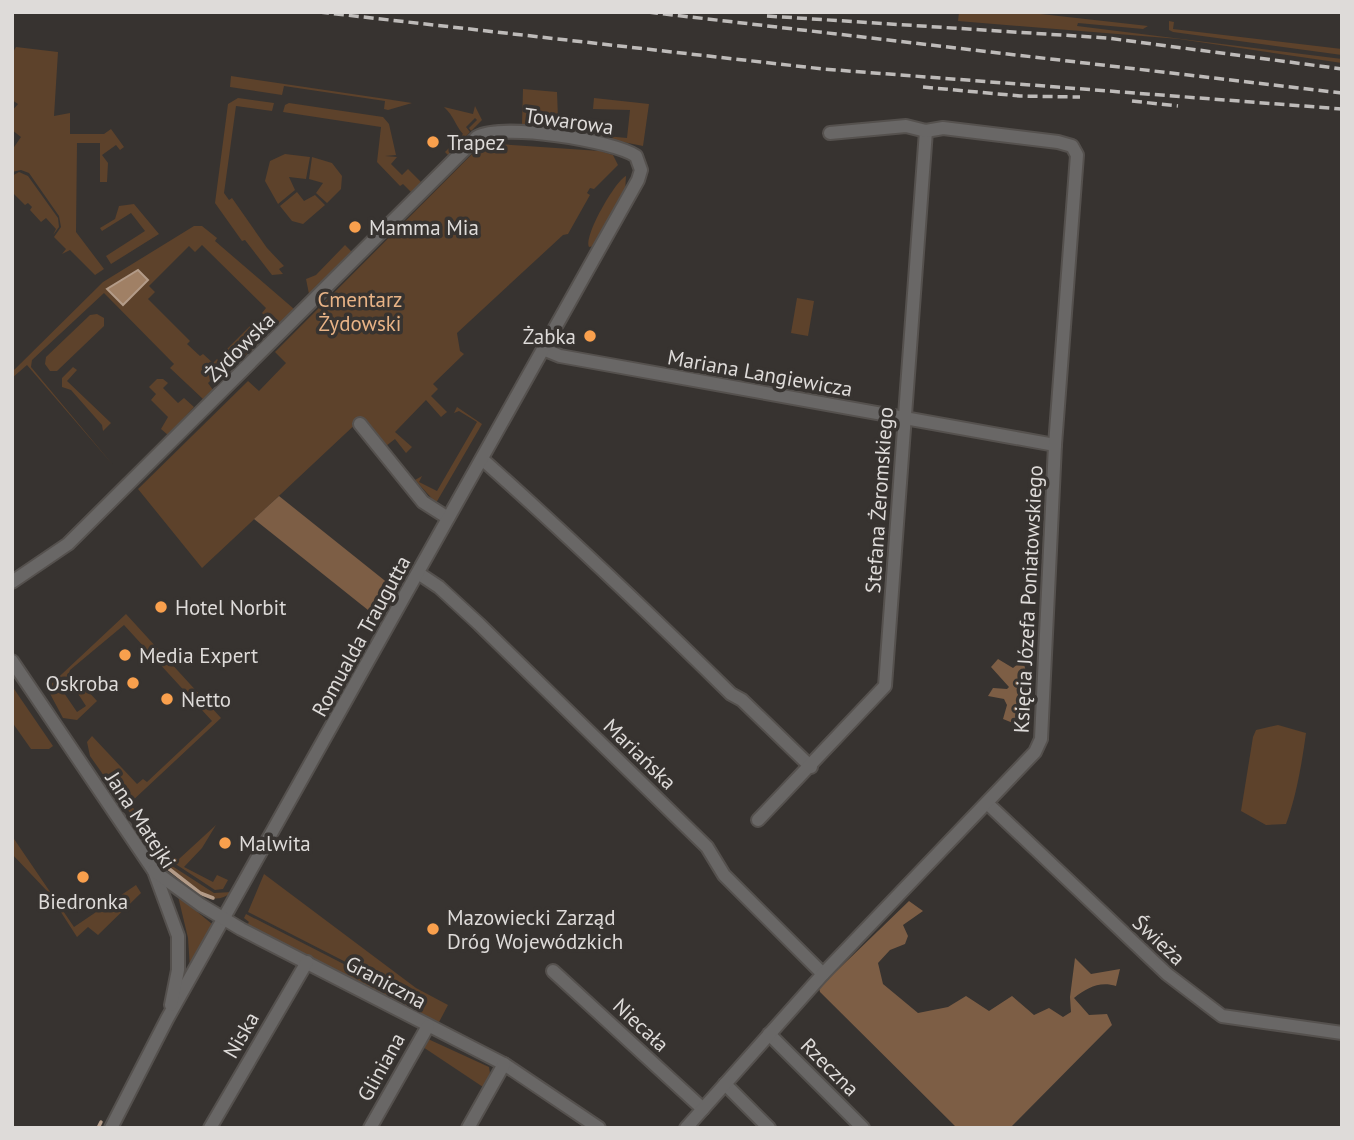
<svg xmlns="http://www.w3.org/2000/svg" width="1354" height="1140" font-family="'PT Sans',sans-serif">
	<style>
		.green { fill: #5d422b }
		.forest { fill: #7d5e45 }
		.water { fill: #a08065; stroke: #b39b88; stroke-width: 2 }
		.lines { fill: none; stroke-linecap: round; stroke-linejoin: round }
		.stream { stroke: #b39b88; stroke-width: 3.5 }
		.minor-casing { stroke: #55514e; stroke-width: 16 }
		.minor { stroke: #696766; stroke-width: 12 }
		.rail { stroke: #bebbb9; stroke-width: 3.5; stroke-dasharray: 10 5; stroke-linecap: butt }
		.poi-dot { fill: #f9a04d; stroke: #373330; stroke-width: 2.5 }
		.labels { text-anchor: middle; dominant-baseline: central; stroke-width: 7; stroke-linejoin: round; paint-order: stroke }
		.street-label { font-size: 21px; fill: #dedbd9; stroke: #373330 }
		.poi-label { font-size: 21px; fill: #dedbd9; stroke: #373330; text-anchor: start }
		.park-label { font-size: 21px; fill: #e8b386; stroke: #373330 }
	</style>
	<rect width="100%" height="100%" fill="#373330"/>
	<g class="green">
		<polygon points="959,12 1023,12 1148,26 1143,29 1078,23 1077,26 1342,59 1342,63 1179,39 958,21"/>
		<polygon points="1169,21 1174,22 1173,29 1342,49 1342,55 1173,32 1169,30"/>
		<polygon points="16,47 58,52 54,116 70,113 70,134 104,134 111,129 124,147 120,150 116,145 102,155 108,163 107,182 100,182 100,143 77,143 76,232 104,269 95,275 70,250 62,254 66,249 54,237 61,227 59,216 29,173 21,170 12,172 12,150 21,137 12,130 12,111 18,104 12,100 12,54"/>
		<polygon points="231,76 386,99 412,103 388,110 384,109 385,101 284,86 282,95 230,87"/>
		<polygon points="523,89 557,92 558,118 575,120 574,132 522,124"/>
		<polygon points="238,98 274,103 272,111 236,106 224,193 229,200 232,198 267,248 284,266 279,269 283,274 272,275 245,240 242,241 215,203 228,104"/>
		<polygon points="594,98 649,104 643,146 588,135 588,128 595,127 595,135 627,138 630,110 593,109"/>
		<polygon points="289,103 383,117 389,124 396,155 385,156 397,157 391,164 402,175 408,169 421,182 411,192 403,184 400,186 377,162 381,127 283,112 285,105"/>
		<path d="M475 106 482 120 471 131 469 128 477 120 475 118 466 127 470 132 448 155 445 152 463 134C455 125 454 116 444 107L473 114Z"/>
		<polygon points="498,144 600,151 613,155 618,165 594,189 590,188 587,193 590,195 568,234 563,235 457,333 460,351 464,354 433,384 438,389 431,396 447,412 441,417 426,400 395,432 412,447 406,453 395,439 386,446 361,419 202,568 138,489 248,381 259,391 286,363 275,352 480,146"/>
		<polygon points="285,154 310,157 306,179 289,177 295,190 278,204 265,181 270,161"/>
		<polygon points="312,157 332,163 342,176 341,189 327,203 316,193 323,183 309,179"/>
		<polygon points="19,172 28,176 58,218 59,227 53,235 56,229 46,218 41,222 30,210 32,207 28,203 25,205 12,192 12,176"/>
		<path d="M626 176 625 192 594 246 589 247C583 237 615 181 626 176Z"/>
		<polygon points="297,192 304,201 315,195 325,205 303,224 292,221 280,206"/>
		<polygon points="134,204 159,234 111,264 106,256 145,231 131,213 102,231 100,228 115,219 119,206"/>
		<polygon points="194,226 202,226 217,238 215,241 294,309 276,327 262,313 266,308 202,245 195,252 189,246 149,286 155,292 148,299 190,341 187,344 200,356 203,354 213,363 217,359 229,374 217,385 211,380 208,383 213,390 203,399 170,368 174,364 104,293 32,360 31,367 113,465 27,365 12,378 12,372 103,282"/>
		<polygon points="345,245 352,252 309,294 306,279 316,275"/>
		<polygon points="797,298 814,301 808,336 791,333"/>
		<polygon points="97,314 104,318 104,326 57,371 50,371 45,364 46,357 90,315"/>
		<polygon points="253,323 267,336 239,361 227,349"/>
		<polygon points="73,367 77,370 67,381 111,423 103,431 102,425 71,390 62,387 62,378"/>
		<polygon points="157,379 163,379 168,383 163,388 178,403 184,398 194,407 168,435 161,429 168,417 151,400 156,394 149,387"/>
		<polygon points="457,407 482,424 436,503 415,480 422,476 419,482 437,491 477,422 459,411 454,413"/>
		<polygon points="126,614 221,718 130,803 156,842 152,844 90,756 87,742 92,736 137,784 143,779 147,782 212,721 124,625 70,670 68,676 72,681 62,690 77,712 86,706 73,686 76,678 97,701 77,720 63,718 47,688"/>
		<polygon points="12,686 53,746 49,749 31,749 12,722"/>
		<path d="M1278 725 1306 733C1302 763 1296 797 1286 824L1266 825 1241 811 1253 737 1256 730Z"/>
		<polygon points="216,825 202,848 184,867 213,882 217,875 228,880 223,889 215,890 171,861 176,857 179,859"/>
		<polygon points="12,836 74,927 136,885 141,893 98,935 88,927 77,937 48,892 12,854"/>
		<path d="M169 864 214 893 232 892C210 911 183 884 167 868Z"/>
		<polygon points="264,874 416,988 448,1005 438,1024 413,1012 420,992 417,991 414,997 248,912"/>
		<polygon points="178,896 212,924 190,968 188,938"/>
		<polygon points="246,914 406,996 408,1003 406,1008 247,925 249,922 244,918"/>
		<polygon points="428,1039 489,1067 490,1073 483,1087 423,1047"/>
	</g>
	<g class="forest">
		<polygon points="279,496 394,588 378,618 254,519"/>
		<polygon points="998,659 1013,668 1020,662 1024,664 1029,684 1028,715 1018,725 1003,719 1007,705 1004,699 988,696 993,688 1007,689 1009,687 991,667"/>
		<path d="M909 901 923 911 903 925 908 936 905 944 890 950 878 963 883 984 918 1013 948 1007 966 996 989 1011 1012 996 1034 1015 1049 1008 1063 1017 1071 1012 1070 997 1075 958 1091 974 1120 969 1116 986C1099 981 1087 988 1074 998L1089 1015 1107 1014 1112 1025 1010 1128H957L820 992 819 988Z"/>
	</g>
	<polygon class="water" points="138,270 148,280 123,305 107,289"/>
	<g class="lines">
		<g class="stream">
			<polyline points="168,868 200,893 213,898"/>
			<polyline points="98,1128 101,1122"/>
		</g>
		<defs>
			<g id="minor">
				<polyline points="543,349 560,356 1055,445"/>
				<polyline points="360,424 423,502 448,518"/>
				<path d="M482 459C567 535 650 614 731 694L742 700 811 767"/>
				<polyline points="418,573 439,587 479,624 707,847 724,875 823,974"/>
				<path d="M12 582 68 544 477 137C503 123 611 140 636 156L641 170 638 180 167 1019 111 1128"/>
				<polyline points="12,661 154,871 178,936 178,970 171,1005"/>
				<polyline points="987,803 1167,974 1222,1016 1342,1033"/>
				<polyline points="758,820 885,686 926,131"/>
				<polyline points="154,871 201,905 241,929 504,1064 599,1128"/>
				<polyline points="553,971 703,1109"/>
				<polyline points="769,1034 863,1128"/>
				<polyline points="725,1084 769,1128"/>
				<polyline points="210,1128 307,962"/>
				<polyline points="370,1128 428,1026"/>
				<polyline points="468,1128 504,1064"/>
				<polyline points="686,1128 823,974 1035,752 1041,739 1055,445 1077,155 1072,146 1058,142 943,128 926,131 906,126 830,133"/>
			</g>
		</defs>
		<use href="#minor" class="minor-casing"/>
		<use href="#minor" class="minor"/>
		<g class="rail">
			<polyline points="319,12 823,69 1342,109"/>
			<polyline points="648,12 1342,93"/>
			<polyline points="767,16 1107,38 1342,69"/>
			<polyline points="923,87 1020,96 1080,97"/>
			<polyline points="1132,101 1178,106"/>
		</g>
	</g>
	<g class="poi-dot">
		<circle cx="433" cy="142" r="7"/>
		<circle cx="355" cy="227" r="7"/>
		<circle cx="590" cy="336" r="7"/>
		<circle cx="161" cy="607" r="7"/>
		<circle cx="125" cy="655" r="7"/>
		<circle cx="133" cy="683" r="7"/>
		<circle cx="167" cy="699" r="7"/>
		<circle cx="225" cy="843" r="7"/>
		<circle cx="83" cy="877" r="7"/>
		<circle cx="433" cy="929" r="7"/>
	</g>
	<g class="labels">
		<g class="street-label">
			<text transform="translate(569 121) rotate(8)">Towarowa</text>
			<text transform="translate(240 347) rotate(-45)">Żydowska</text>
			<text transform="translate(760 373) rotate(10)">Mariana Langiewicza</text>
			<text transform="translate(879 500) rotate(-86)">Stefana Żeromskiego</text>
			<text transform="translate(1028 599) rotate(-87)">Księcia Józefa Poniatowskiego</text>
			<text transform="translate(361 636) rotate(-61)">Romualda Traugutta</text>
			<text transform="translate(640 754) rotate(44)">Mariańska</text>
			<text transform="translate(141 820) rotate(57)">Jana Matejki</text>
			<text transform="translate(1159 940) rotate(43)">Świeża</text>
			<text transform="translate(386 982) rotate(28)">Graniczna</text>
			<text transform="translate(641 1025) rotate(43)">Niecała</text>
			<text transform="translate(241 1035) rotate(-60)">Niska</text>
			<text transform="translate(381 1067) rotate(-61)">Gliniana</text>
			<text transform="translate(830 1067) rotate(45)">Rzeczna</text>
		</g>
		<g class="poi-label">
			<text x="447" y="142">Trapez</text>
			<text x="369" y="227">Mamma Mia</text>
			<text x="576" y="336" text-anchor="end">Żabka</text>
			<text x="175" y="607">Hotel Norbit</text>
			<text x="139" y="655">Media Expert</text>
			<text x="119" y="683" text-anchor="end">Oskroba</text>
			<text x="181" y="699">Netto</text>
			<text x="239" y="843">Malwita</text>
			<text x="83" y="901" text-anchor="middle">Biedronka</text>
			<text x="447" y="917">Mazowiecki Zarząd<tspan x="447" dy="24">Dróg Wojewódzkich</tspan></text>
		</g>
		<g class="park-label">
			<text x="360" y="299">Cmentarz<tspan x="360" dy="24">Żydowski</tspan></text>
		</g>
	</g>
	<rect width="1354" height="1140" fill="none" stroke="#dedbd9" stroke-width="28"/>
</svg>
